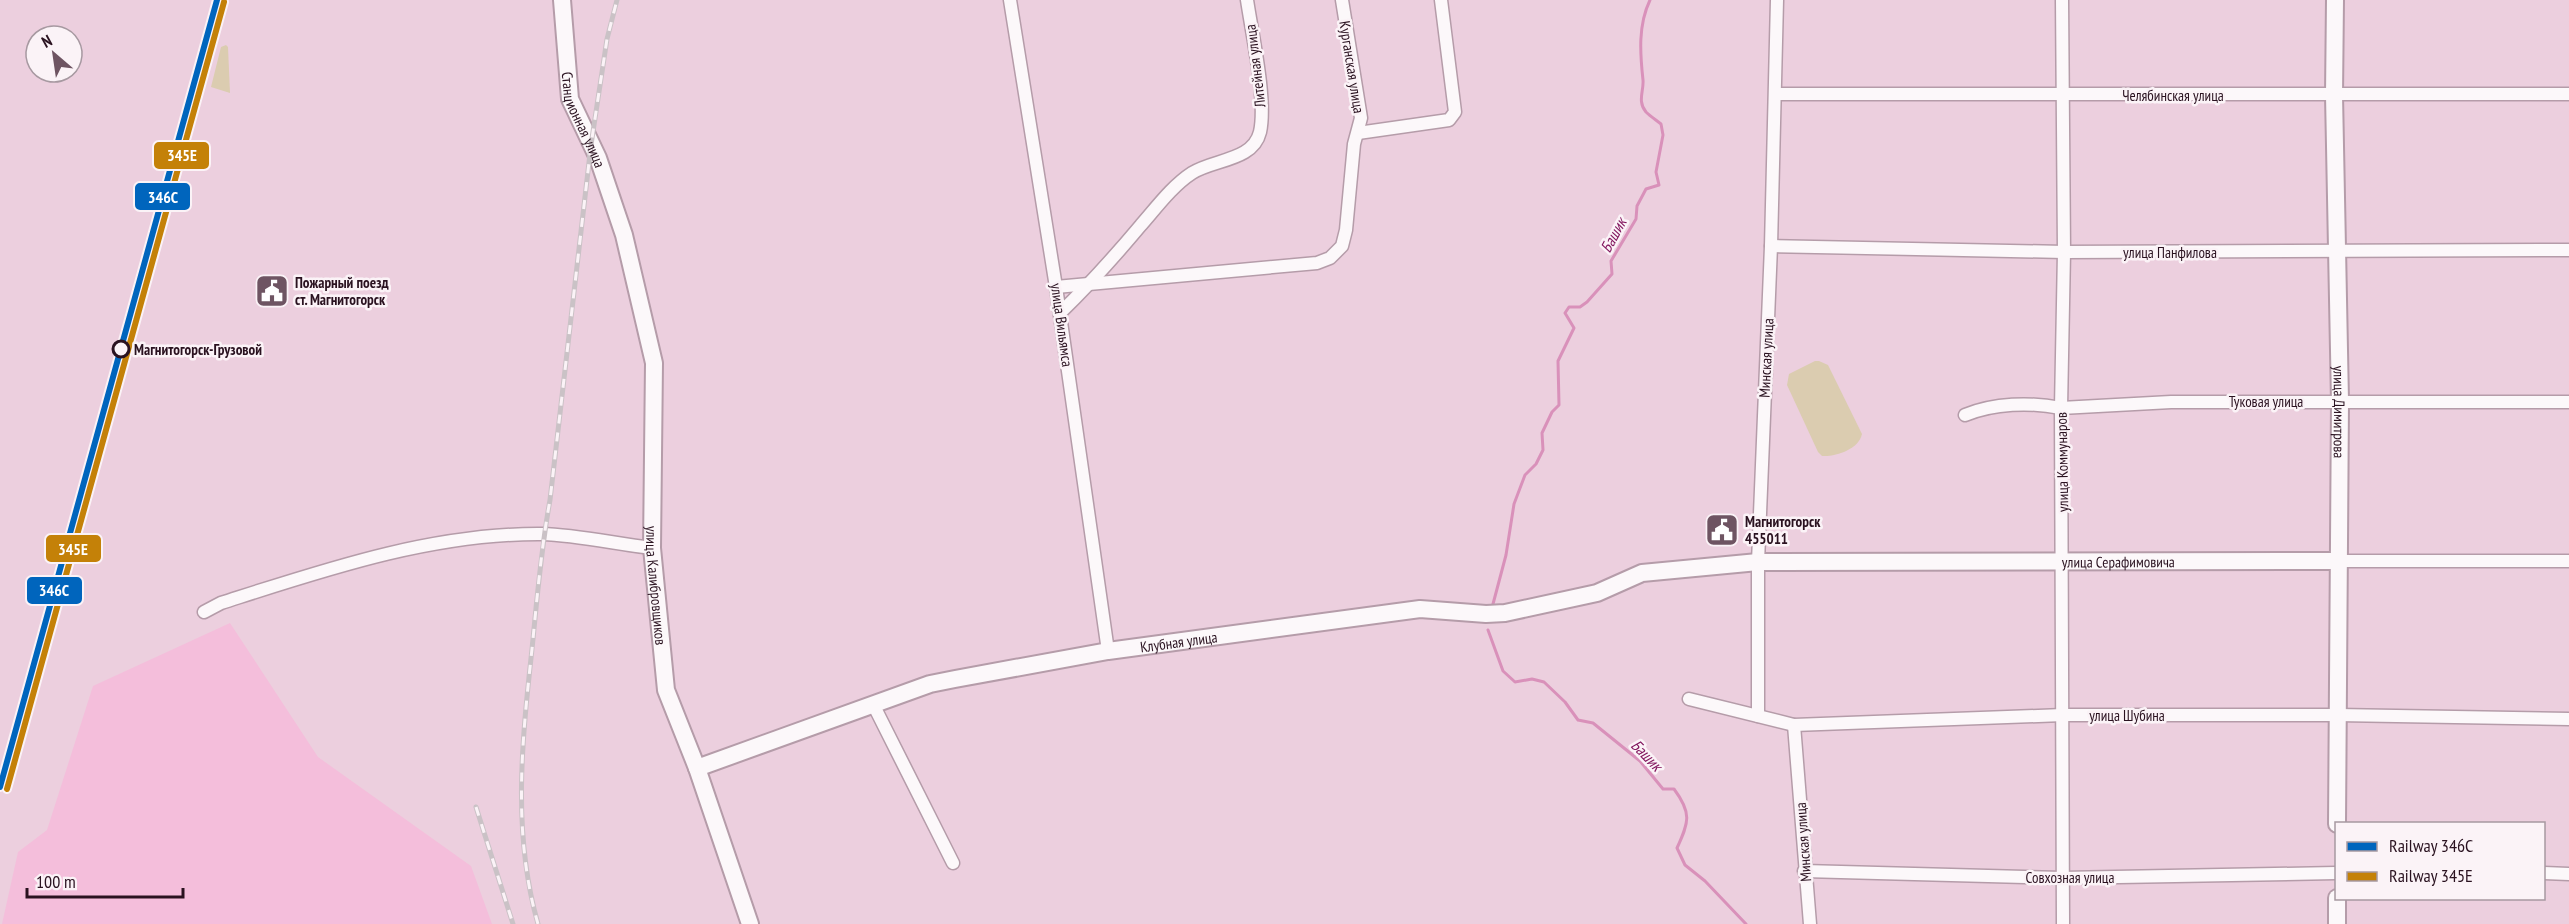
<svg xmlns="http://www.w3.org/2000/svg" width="2569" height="924" font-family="'PT Sans Narrow',sans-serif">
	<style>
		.built { fill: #f4bedb }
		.green { fill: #dbccb0 }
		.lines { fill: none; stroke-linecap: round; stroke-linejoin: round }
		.stream { stroke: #d991ba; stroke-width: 3 }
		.minor-casing { stroke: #b59ca9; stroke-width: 15 }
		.tertiary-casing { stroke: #b59ca9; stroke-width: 20 }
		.minor { stroke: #fcf8fa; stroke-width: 12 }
		.tertiary { stroke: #fcf8fa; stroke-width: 16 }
		.rail-casing { stroke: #cac2c6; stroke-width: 5 }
		.rail { stroke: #fbf3f7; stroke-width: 3; stroke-dasharray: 9; stroke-linecap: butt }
		.rail-1-casing { stroke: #fbf3f7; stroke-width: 10 }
		.rail-2-casing { stroke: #fbf3f7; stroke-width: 10 }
		.rail-1 { stroke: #0065bd; stroke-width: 6 }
		.rail-2 { stroke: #c48108; stroke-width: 6 }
		.stop-dot { fill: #fbf3f7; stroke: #2a1220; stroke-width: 3 }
		.labels { text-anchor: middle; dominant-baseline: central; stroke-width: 5; stroke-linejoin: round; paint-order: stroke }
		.street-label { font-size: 15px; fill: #2a1220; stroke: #fbf3f7 }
		.poi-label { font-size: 15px; font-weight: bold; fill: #2a1220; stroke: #fbf3f7; text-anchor: start }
		.stop-label { font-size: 15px; font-weight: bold; fill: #2a1220; stroke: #fbf3f7; text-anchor: start }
		.water-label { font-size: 16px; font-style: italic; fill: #83175f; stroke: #fbf3f7 }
		.line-badge { stroke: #fbf3f7; stroke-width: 2 }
		.badge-label { font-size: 16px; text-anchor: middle; font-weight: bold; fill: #fff }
	</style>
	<rect width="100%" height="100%" fill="#eccfde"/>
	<polygon class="built" points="230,623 318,757 471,866 492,924 2,924 18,852 47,830 93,686"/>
	<g class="green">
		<polygon points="226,45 228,47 230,93 211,87 221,47"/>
		<path d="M1815 361H1819L1828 365 1862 434C1859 449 1836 457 1822 456L1818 452 1787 385 1789 374Z"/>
	</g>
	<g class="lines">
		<g class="stream">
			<path d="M1493 604 1506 555 1514 504 1525 475 1536 464 1543 450 1542 433 1552 412 1559 405 1558 361 1574 328 1565 313 1569 307H1580L1587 302 1612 274 1611 261 1636 219 1637 206 1646 189 1659 185 1656 172 1663 135 1661 124C1656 120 1650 116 1646 112 1637 101 1644 91 1643 80 1640 53 1638 25 1650 0"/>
			<path d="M1488 630 1503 671 1515 682 1532 679 1544 682 1565 702 1578 720 1593 723 1640 761 1663 789H1674C1692 813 1689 822 1677 848L1685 865 1705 881 1746 924"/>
		</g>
		<defs>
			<g id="minor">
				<polyline points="1010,0 1056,287 1108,651"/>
				<polyline points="2062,0 2064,252 2061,408 2063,924"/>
				<polyline points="1776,94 2569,94"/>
				<polyline points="1358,133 1449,120 1455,112 1441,0"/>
				<polyline points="1771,246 2064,252 2569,250"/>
				<polyline points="1056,287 1317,263 1330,258 1342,246 1346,230 1354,144 1361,118 1342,0"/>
				<path d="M1060 313C1089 285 1115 256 1141 225 1156 208 1172 186 1192 173 1214 159 1253 161 1260 132 1267 100 1252 34 1247 0"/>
				<path d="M1965 415C1994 403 2030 402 2061 408L2171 402H2569"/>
				<polyline points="2337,561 2569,561"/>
				<path d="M204 612 221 603C324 570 432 533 542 534 578 535 616 544 652 548"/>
				<polyline points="1689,699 1794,725 2063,715 2338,715 2569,719"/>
				<polyline points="873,704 953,863"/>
				<polyline points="1758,716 1758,562 1771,246 1777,0"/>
				<polyline points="1794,725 1810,924"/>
				<polyline points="1804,871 2062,878 2336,873"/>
				<polyline points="2544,873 2569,874"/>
			</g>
			<g id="tertiary">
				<path id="s1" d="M562 0 570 99 598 158 624 235 654 363 652 548 666 690 697 768 750 924"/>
				<path id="s2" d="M2335 0 2334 95 2340 401 2337 824"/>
				<path id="s3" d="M697 768 930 684 955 679 1108 651 1420 609 1486 614 1505 613 1597 593 1642 573 1758 562 2337 561"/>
				<polyline points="2337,924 2337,898"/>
			</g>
		</defs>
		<use href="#minor" class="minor-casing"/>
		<use href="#tertiary" class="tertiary-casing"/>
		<use href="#minor" class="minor"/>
		<use href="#tertiary" class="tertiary"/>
		<defs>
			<g id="rail">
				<polyline points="476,807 513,924"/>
				<path d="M538 924C512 833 522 741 532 649 537 599 541 549 550 500L591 145 607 39 617 0"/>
			</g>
		</defs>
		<use href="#rail" class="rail-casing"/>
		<use href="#rail" class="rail"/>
		<defs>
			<polyline id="rail-1" points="0,787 217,0"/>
			<polyline id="rail-2" points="7,789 224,2"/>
		</defs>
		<use href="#rail-1" class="rail-1-casing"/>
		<use href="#rail-2" class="rail-2-casing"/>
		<use href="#rail-1" class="rail-1"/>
		<use href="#rail-2" class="rail-2"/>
	</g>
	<defs>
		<symbol id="civic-square" viewBox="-11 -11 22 22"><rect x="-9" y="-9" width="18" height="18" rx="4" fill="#6e5462" stroke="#fbf3f7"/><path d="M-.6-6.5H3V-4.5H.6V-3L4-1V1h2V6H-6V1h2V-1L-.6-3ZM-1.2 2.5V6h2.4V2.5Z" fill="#fff"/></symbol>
	</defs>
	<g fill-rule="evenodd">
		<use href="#civic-square" x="253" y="272" width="38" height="38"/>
		<use href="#civic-square" x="1703" y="511" width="38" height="38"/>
	</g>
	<circle class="stop-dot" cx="121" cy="349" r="8"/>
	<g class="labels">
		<g class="street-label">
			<text transform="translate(1255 66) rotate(-97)">Литейная улица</text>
			<text transform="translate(1352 67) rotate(81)">Курганская улица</text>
			<text x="2173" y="95">Челябинская улица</text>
			<text stroke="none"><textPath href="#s1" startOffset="123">Станционная улица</textPath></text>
			<text x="2170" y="252">улица Панфилова</text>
			<text transform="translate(1062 325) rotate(82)">улица Вильямса</text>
			<text transform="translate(1766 358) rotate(-87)">Минская улица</text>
			<text x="2266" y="401">Туковая улица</text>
			<text stroke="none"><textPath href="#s2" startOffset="412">улица Димитрова</textPath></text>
			<text transform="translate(2062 462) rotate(-91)">улица Коммунаров</text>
			<text stroke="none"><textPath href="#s3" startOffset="1449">улица Серафимовича</textPath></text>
			<text stroke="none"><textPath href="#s1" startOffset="600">улица Калибровщиков</textPath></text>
			<text stroke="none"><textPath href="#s3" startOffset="500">Клубная улица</textPath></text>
			<text x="2127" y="715">улица Шубина</text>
			<text transform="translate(1803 842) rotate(-94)">Минская улица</text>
			<text x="2070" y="877">Совхозная улица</text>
		</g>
		<g class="poi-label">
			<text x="295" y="282">Пожарный поезд<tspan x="295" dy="17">ст. Магнитогорск</tspan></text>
			<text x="1745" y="521">Магнитогорск<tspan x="1745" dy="17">455011</tspan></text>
		</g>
		<g class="stop-label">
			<text x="134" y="349">Магнитогорск-Грузовой</text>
		</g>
		<g class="water-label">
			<text transform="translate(1613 235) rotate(-61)">Башик</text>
			<text transform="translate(1647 755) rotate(46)">Башик</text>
		</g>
	</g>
	<g class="line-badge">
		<rect x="153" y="141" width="57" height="29" rx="6" fill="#c48108"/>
		<rect x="134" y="182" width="57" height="29" rx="6" fill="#0065bd"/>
		<rect x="45" y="534" width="57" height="29" rx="6" fill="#c48108"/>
		<rect x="26" y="576" width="57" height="29" rx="6" fill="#0065bd"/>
	</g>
	<g class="badge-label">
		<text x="182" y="161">345Е</text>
		<text x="163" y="203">346С</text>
		<text x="73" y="555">345Е</text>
		<text x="54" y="596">346С</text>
	</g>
	<rect x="2335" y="822" width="210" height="78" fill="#fbf3f7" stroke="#a799a1" stroke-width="1.5"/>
	<rect x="2347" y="842" width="30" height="9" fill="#0065bd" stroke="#a799a1" stroke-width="1.5"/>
	<text x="2389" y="852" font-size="18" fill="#2a1220">Railway 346С</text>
	<rect x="2347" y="872" width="30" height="9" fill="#c48108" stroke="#a799a1" stroke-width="1.5"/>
	<text x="2389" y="882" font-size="18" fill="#2a1220">Railway 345Е</text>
	<g transform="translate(54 54) rotate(331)"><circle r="28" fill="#fbf3f7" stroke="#a799a1" stroke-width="1.5"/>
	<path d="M0-4.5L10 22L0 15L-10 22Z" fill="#6e5462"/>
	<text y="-9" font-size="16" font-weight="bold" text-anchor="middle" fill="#2a1220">N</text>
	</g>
	<path d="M27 888v9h156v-9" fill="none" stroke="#2a1220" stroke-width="3"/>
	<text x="36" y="888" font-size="18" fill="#2a1220" stroke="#fbf3f7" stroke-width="4.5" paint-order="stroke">100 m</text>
</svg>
